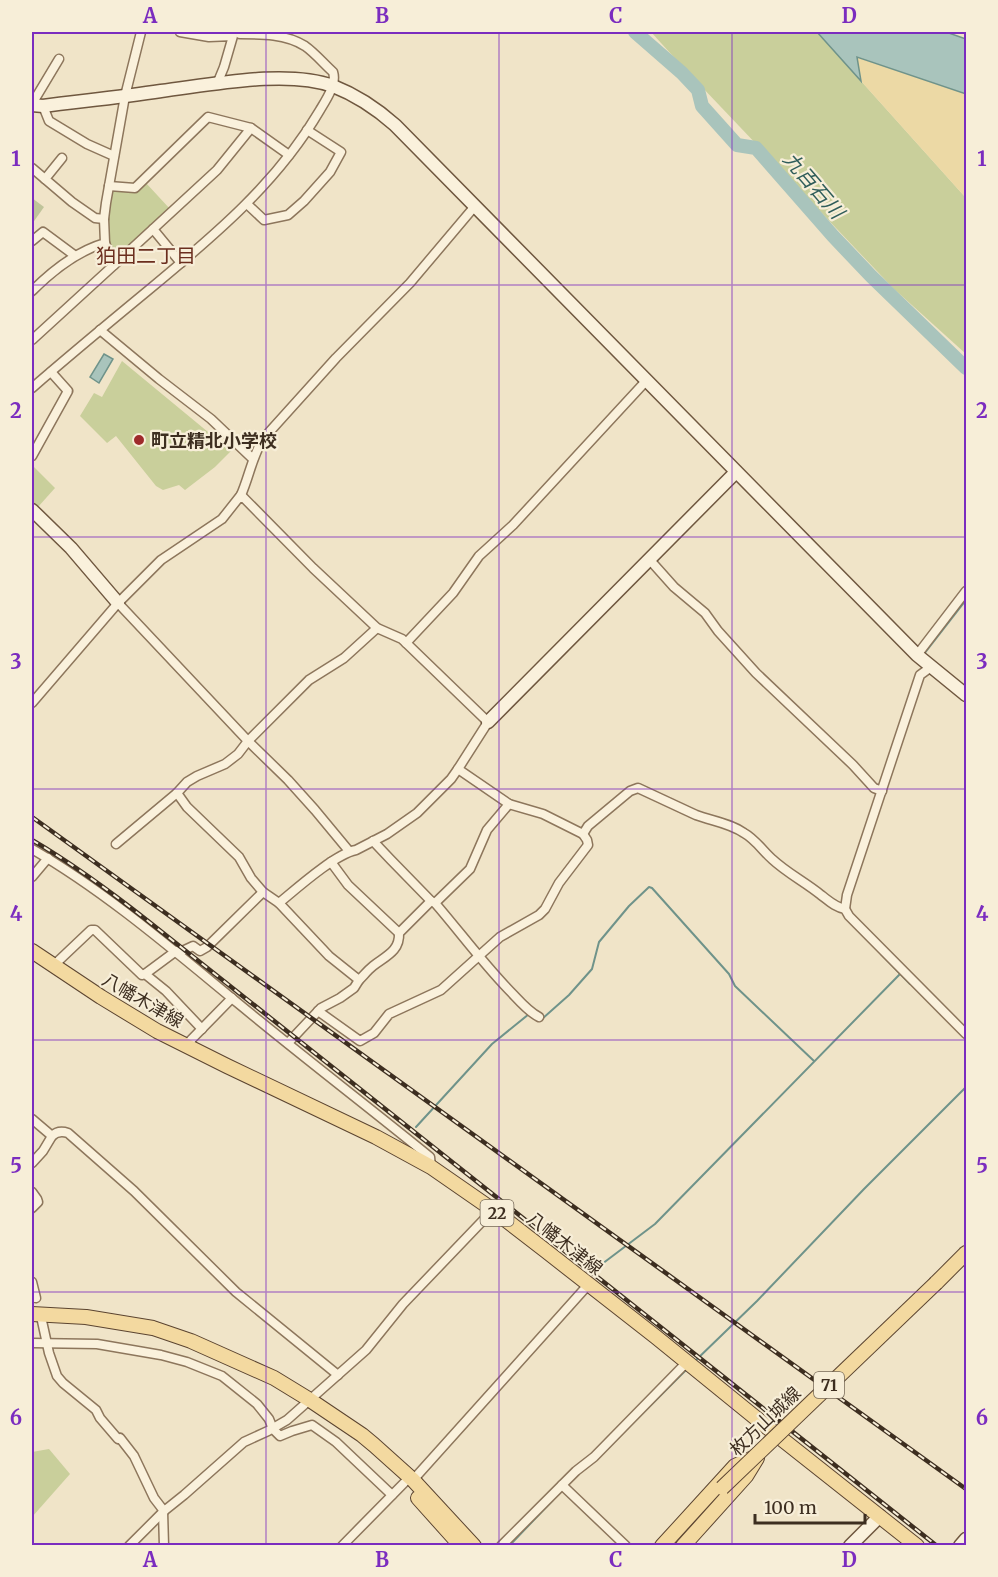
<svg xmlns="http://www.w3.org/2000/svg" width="998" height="1577" font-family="Merriweather,'Noto Sans JP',serif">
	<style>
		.green { fill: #c9cf9b }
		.sand { fill: #ecd9a5 }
		.cemetery { fill: #bfc49a }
		.water { fill: #a9c4bc; stroke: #6f938a; stroke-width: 1.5 }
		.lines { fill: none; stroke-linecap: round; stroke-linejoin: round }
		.stream { stroke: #6f938a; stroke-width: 2 }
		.river { stroke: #a9c4bc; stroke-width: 14 }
		.street-casing { stroke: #8d765c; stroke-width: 11 }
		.secondary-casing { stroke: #6f573f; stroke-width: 15 }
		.primary-casing { stroke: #5b4430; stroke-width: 16 }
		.street { stroke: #faf1dc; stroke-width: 8 }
		.secondary { stroke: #faf1dc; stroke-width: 12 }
		.primary { stroke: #f3d9a0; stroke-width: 14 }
		.rail-casing { stroke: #3d2e20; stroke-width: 4.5 }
		.rail { stroke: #f7eed8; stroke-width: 2; stroke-dasharray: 7; stroke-linecap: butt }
		.primary-bridge-casing { stroke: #5b4430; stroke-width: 16; stroke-linecap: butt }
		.primary-bridge { stroke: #f3d9a0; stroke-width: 14 }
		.grid { fill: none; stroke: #7b2cbf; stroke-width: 1.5; stroke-opacity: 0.55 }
		.poi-dot { fill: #9e2a2b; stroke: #f7eed8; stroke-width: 2 }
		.labels { text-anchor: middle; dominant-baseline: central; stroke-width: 4.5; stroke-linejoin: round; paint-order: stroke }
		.shield { fill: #f7eed8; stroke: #756857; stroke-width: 1.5 }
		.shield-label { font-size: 16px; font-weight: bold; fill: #3d2e20 }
		.poi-label { font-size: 18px; font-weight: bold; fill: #3d2e20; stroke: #f7eed8; text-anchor: start }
		.street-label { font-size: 18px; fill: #3d2e20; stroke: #f7eed8 }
		.water-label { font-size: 20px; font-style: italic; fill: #2f5d5a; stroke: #f7eed8 }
		.neighbourhood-label { font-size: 20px; fill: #6b2e1e; stroke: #f7eed8 }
		.neatline { fill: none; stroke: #7b2cbf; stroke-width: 2 }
		.grid-label { font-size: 20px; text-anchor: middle; font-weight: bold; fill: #7b2cbf }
	</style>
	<rect width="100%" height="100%" fill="#f0e4c8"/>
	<g class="green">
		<polygon points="651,32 817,32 966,198 966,354 893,288 681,65"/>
		<path d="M146 183 170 209 118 257 114 256C105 234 108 214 111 192L115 189 136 192Z"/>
		<polygon points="122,361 231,451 215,467 185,490 179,485 163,490 156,486 116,436 107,443 80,416 94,393 102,397"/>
		<polygon points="32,465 55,488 38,507 32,501"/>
		<polygon points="49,1449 70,1474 32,1517 32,1452"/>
	</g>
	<polygon class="sand" points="856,57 966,94 966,198 861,81"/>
	<polygon class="cemetery" points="32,198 44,207 32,224"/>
	<g class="water">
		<polygon points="817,32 946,32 966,39 966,94 857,57 861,81"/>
		<polygon points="104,354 113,359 99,383 90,377"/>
	</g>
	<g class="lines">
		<g class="stream">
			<polyline points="924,654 966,600"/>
			<polyline points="881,954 910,984"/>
			<polyline points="542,1019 569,995 592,969 599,942 629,906 649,887 652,888 729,974 735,986 814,1061"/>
			<polyline points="416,1127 492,1044 529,1014"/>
			<polyline points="598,1267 655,1224 900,974"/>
			<polyline points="694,1362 757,1301 864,1189 966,1087"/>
			<polyline points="607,1449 688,1368"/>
			<polyline points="509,1546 553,1500"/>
		</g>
		<polyline class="river" points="635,32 682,73 698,90 702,106 737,145 756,148 833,236 871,276 966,368"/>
		<defs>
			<g id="street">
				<polyline points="180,32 209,37 233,36 224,67 217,84"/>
				<polyline points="32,104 59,59"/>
				<polyline points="43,106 49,121 87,144 114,156"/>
				<polyline points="62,158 45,179 72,202 95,218 104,219"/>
				<polyline points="32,168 45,179"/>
				<polyline points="109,186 135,188 208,117 251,128 289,155"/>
				<polyline points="247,204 264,220 288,215 304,201 330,172 341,152 307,130"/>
				<polyline points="153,229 181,263"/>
				<polyline points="32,241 43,232 74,255"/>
				<polyline points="114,265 217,170 251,128"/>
				<path d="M32 291C53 270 77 251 105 243L104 219 106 203 125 96 141 32"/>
				<polyline points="100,330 159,379 211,419 253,459"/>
				<polyline points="32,340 114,265 105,243"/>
				<path d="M32 388C71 354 111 321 151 288 215 235 278 182 320 110 326 100 337 84 333 72 324 64 315 53 305 46 286 34 262 34 240 34"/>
				<polyline points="32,456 68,391 51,372"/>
				<path d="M241 495C249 477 252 457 263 439L336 358 410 283 475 206"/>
				<polyline points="649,559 674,587 705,613 718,631 756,673 853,765 874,788 882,791"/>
				<path d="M118 603 161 560 222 519 241 495 313 568 377 628 402 639 488 722 458 769 509 804 543 814 583 834 588 826 630 791 638 788 696 815C712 821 730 823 744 833 755 839 763 851 772 859 787 873 805 882 821 895 829 901 835 907 845 909L849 916 966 1034"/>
				<polyline points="406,643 453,593 479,556 513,525 646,381"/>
				<polyline points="917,655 966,591"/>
				<polyline points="32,703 118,603 248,741 288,780 315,810 349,851"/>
				<path d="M373 841 391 860 431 901 435 903C460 932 482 962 508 989 518 999 527 1011 539 1017"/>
				<polyline points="116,844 177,793"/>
				<path d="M32 849C106 892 172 949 239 1004 302 1056 366 1105 430 1157L431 1167"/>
				<polyline points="331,862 348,885 399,933"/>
				<polyline points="32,877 48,858"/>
				<polyline points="263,892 251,878 239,857 187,807 177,793 187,782 197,776 225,764 238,754 248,741 309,680 344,658 377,628"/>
				<path d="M279 903 329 956 359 980C364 975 368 970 373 966 386 956 400 951 399 933L431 901"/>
				<polyline points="435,903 470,869 487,830 509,804"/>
				<polyline points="845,909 847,895 920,675 931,667"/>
				<path d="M178 953 193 946 200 951 207 947 263 892 279 903C296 889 335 854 356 850L387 834 417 813 451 779 458 769"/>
				<polyline points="53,966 91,930 95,930 142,975 145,974 176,951"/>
				<polyline points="145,974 166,991 202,1029"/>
				<polyline points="318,1011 360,1041 374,1033 389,1014 441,990 500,937 539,915 545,909 559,883 588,845 587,840 583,834"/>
				<polyline points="288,1043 321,1008 340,998 354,988 359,980"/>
				<polyline points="185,1046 232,998"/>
				<path d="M32 1119 52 1136C57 1131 62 1131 68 1133L134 1191 236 1292 338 1375"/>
				<polyline points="32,1163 43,1151 52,1136"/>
				<polyline points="32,1192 37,1199 38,1202 32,1208"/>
				<polyline points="32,1282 36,1298"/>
				<polyline points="42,1321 49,1353 57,1376 63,1383 96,1410 100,1418 118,1439 120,1438 134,1456 154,1498 164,1511 184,1495 244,1442 268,1431 287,1420 366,1350 403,1304 493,1210"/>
				<polyline points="32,1343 97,1344 161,1355 187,1362 222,1376 257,1404 269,1419 273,1429 280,1436 292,1431 312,1425 336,1442 392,1495"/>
				<polyline points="413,1480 588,1285"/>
				<polyline points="562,1485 626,1546"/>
				<polyline points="163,1511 164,1546"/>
				<polyline points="129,1546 164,1511"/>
				<polyline points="342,1546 404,1483"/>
				<polyline points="501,1546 576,1471 594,1457 687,1362"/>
			</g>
			<g id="secondary">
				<path d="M32 105 43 106C82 101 122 97 161 91 210 85 286 69 333 86 356 95 377 109 395 125L917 655 966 695"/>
				<polyline points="32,510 71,548 118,603"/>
				<polyline points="488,722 736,472"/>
				<polyline points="850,1546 880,1516"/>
				<polyline points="960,1546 966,1539"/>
			</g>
			<g id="primary">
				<polyline points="32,951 101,997 157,1031 227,1066 376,1137 431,1167 493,1210 546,1251 656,1337 778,1436 917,1546"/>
				<polyline points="936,1283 966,1253"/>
				<polyline points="32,1314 86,1317 153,1328 191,1341 274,1378 310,1400 362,1435 374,1445 413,1480 474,1546"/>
				<polyline points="418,1498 461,1546"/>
				<polyline points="662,1546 735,1466 753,1458"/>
				<polyline points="683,1546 746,1476 757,1458"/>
			</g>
		</defs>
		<use href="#street" class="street-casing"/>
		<use href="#secondary" class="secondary-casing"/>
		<use href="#primary" class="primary-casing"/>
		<use href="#street" class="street"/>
		<use href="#secondary" class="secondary"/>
		<use href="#primary" class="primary"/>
		<defs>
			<g id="rail">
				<polyline points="32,817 966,1489"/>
				<path d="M32 840C73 864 111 892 148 921L937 1546"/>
			</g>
		</defs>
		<use href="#rail" class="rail-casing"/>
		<use href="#rail" class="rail"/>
		<defs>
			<polyline id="primary-bridge" points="722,1488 936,1283"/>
		</defs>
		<use href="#primary-bridge" class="primary-bridge-casing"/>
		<use href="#primary-bridge" class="primary-bridge"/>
	</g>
	<path class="grid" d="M266 32V1546M499 32V1546M732 32V1546M32 285H966M32 537H966M32 789H966M32 1040H966M32 1292H966"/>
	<circle class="poi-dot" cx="139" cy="440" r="6"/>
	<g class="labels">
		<g class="shield">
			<rect x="480.5" y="1200" width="33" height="26" rx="4.5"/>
			<rect x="814" y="1372" width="30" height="26" rx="4.5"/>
		</g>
		<g class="shield-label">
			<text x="497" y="1213">22</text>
			<text x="829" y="1385">71</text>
		</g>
		<g class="poi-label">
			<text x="151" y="440">町立精北小学校</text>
		</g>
		<g class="street-label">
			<text transform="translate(143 1000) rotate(30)">八幡木津線</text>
			<text transform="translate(565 1243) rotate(38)">八幡木津線</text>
			<text transform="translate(765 1421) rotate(-44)">枚方山城線</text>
		</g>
		<g class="water-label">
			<text transform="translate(814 185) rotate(49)">九百石川</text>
		</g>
		<g class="neighbourhood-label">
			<text x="146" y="255">狛田二丁目</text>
		</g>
	</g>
	<rect width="998" height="1577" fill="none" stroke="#f7eed8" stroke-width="66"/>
	<path d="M755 1514v9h110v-9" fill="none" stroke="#3d2e20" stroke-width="3"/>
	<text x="764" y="1514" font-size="18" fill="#3d2e20" stroke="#f7eed8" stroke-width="4.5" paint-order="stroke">100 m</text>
	<rect x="33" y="33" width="932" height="1511" class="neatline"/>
	<g class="grid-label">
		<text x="150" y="23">A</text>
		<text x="382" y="23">B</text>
		<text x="616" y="23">C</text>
		<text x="849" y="23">D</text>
		<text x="16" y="166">1</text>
		<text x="982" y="166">1</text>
		<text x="16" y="418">2</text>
		<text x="982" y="418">2</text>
		<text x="16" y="669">3</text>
		<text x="982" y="669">3</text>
		<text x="16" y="921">4</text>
		<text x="982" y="921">4</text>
		<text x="16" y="1173">5</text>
		<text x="982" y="1173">5</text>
		<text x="16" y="1425">6</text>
		<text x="982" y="1425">6</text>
		<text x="150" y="1567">A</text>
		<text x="382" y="1567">B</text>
		<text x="616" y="1567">C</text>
		<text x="849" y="1567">D</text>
	</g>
</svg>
